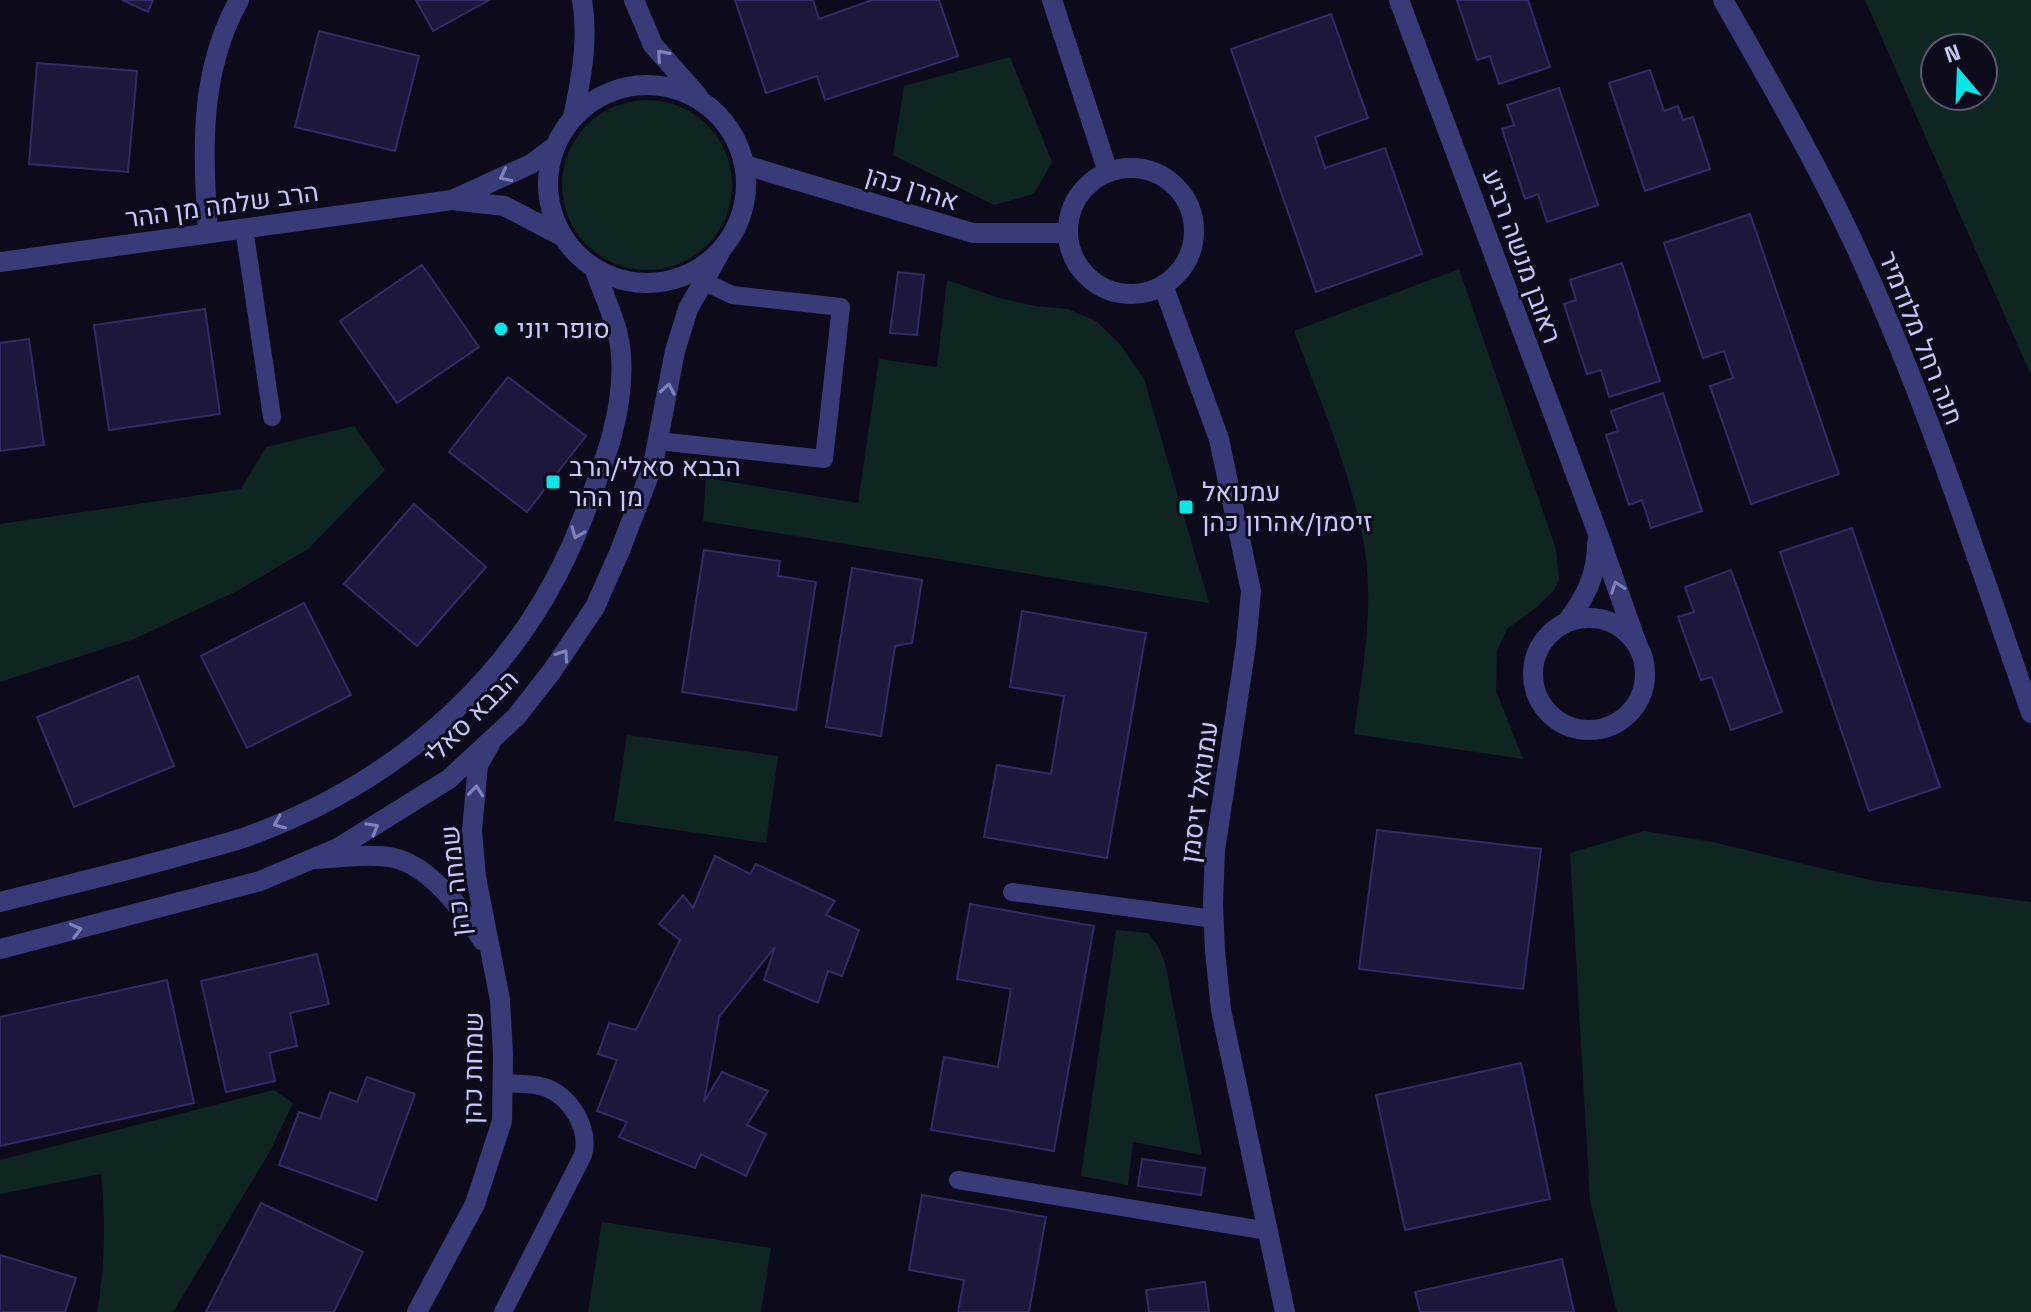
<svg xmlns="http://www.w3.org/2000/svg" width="2031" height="1312" font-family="'Space Grotesk',Heebo,sans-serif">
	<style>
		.green { fill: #0f2522; fill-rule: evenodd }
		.building { fill: #1c183b; stroke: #312b66; stroke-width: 2 }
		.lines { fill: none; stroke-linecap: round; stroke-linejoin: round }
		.service { stroke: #383b78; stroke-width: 18 }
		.minor { stroke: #383b78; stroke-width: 20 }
		.tertiary { stroke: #383b78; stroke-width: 20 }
		.oneway { stroke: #8082ba }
		.poi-dot { fill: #09e6e8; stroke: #0d0b1b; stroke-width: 3 }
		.labels { text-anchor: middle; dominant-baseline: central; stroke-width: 6; stroke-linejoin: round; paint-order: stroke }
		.street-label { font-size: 26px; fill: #c9c8fd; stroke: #0d0b1b }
		.poi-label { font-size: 26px; fill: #c9c8fd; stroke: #0d0b1b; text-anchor: start }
	</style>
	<rect width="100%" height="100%" fill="#0d0b1b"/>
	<g class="green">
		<path d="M1865 0H2031V375ZM1935 48H1983V96H1935Z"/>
		<polygon points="1010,57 1052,162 1034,194 994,205 893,155 904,86"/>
		<circle cx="647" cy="185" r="85"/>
		<path d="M1459 269 1556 549 1559 580 1554 590 1537 607 1507 629 1497 651 1496 691 1523 759 1354 734C1362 672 1375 608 1364 545 1351 471 1320 401 1294 331Z"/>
		<polygon points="947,280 999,298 1035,306 1068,309 1096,321 1120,344 1144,379 1209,603 703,521 706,478 858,503 879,359 937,367"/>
		<polygon points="354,426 385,470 308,549 237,591 134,639 0,682 0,524 241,489 266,447"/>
		<polygon points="627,735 778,756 766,843 614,821"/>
		<polygon points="1644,831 1713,842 1874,881 2031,902 2031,1312 1617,1312 1590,1200 1570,853"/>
		<polygon points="1116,930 1148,933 1158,946 1165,963 1202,1155 1133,1142 1128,1185 1081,1176"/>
		<path d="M274 1090 293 1103 269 1153 173 1312H97C105 1266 106 1221 101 1174L0 1194V1160Z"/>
		<polygon points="602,1222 771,1248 761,1312 588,1312"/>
	</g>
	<g class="building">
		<polygon points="122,0 153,0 148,12"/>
		<polygon points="416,0 489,0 433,31"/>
		<polygon points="735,0 813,0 819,19 872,0 939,0 958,56 825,100 817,76 766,93"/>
		<polygon points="1457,0 1528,0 1550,67 1499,84 1490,56 1477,60"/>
		<polygon points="1331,14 1368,118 1315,137 1325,168 1385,148 1422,254 1316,292 1231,49"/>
		<polygon points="319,31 419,56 395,151 295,127"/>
		<polygon points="37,63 137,71 128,172 29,164"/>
		<polygon points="1650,70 1664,111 1678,106 1683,120 1693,117 1710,169 1645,191 1609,83"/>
		<polygon points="1559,88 1598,205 1547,222 1538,194 1525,199 1502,129 1514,125 1507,105"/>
		<polygon points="1750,214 1839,474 1751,504 1710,386 1733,378 1724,351 1703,358 1664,243"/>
		<polygon points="1622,263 1660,381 1609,397 1601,370 1587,374 1564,304 1576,300 1570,280"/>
		<polygon points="422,265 479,347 397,403 340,321"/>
		<polygon points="898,272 924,275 917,335 890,333"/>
		<polygon points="205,309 220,414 109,430 94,325"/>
		<polygon points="29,339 44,445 0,451 0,343"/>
		<polygon points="508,377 586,436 527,512 449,452"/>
		<polygon points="1663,393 1702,511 1651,528 1642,500 1629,505 1606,435 1618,431 1611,411"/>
		<polygon points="414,504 486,567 417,646 344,584"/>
		<polygon points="1852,528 1940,787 1869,811 1780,552"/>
		<polygon points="704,550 780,561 778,576 816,582 796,710 682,692"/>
		<polygon points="852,568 922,580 912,643 895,646 881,736 826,727"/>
		<polygon points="1731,570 1782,712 1731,730 1712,677 1701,680 1678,617 1694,612 1685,587"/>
		<polygon points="304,603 351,695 247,748 201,656"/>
		<polygon points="1022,611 1146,633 1107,858 984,837 997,765 1051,774 1064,696 1010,687"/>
		<polygon points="138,676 174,766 74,807 37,717"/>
		<polygon points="1377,830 1541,849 1523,989 1359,969"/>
		<polygon points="715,856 750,874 756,864 835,901 826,915 859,930 842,976 828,971 818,1003 764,980 775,947 719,1017 704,1102 722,1072 768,1091 747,1125 766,1134 746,1176 701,1154 695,1168 619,1137 627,1122 597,1111 617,1060 598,1054 609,1023 636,1030 680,940 659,924 683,895 693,908"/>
		<polygon points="970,904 1094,926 1054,1151 931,1130 944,1057 998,1067 1011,989 957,979"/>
		<polygon points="317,954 329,1004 290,1013 297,1046 269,1053 275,1081 226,1092 201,981"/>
		<polygon points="167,980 194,1103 0,1146 0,1017"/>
		<polygon points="1521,1063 1550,1199 1405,1230 1376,1095"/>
		<polygon points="367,1077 415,1094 376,1200 279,1165 299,1112 320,1119 330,1092 357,1102"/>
		<polygon points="1142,1159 1205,1168 1201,1195 1138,1186"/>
		<polygon points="922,1195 1046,1217 1029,1312 958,1312 964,1280 909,1270"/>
		<polygon points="261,1203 363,1252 334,1312 206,1312"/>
		<polygon points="0,1255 76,1278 65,1312 0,1312"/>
		<polygon points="1562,1259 1574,1312 1420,1312 1415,1292"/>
		<polygon points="1205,1282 1209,1312 1149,1312 1146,1290"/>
	</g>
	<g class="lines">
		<g class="service">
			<polyline points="244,228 272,417"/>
			<polyline points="658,441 824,459 841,307 732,295 703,281"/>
			<polyline points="1012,892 1214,919"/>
			<path d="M502 1083C516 1084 534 1083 547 1088 572 1098 590 1130 583 1155L503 1312"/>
			<polyline points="958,1180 1268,1231"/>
		</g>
		<g class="minor">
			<polyline points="1052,0 1108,172"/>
			<polyline points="1399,0 1597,531 1637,644"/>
			<path d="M1723 0C1772 86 1822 172 1863 263 1929 408 1978 562 2031 713"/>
			<polyline points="745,165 973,233 1068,233"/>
			<circle cx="1131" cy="231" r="63"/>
			<polyline points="452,200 531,164 554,147"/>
			<path d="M208 233C203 152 198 74 239 0"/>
			<polyline points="0,262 452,200 504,206 560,235"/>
			<polyline points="1163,285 1219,439 1251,591 1246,645 1215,850 1213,903 1215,951 1221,1010 1285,1312"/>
			<circle cx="1589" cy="674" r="56"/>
			<path d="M1567 622C1586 596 1597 575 1597 543"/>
			<path d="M314 859C340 858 369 853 394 858 430 866 464 912 483 941"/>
			<polyline points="417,1312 475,1204 502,1121 503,1054 500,1000 476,877 472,830 478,765 490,744"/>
		</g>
		<g class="tertiary">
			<polyline points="634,0 653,45 698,96"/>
			<circle cx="647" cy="184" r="99"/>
			<path d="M573 118C581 78 589 41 582 0"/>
			<path d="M0 902C59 887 118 873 176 857 199 850 223 845 246 837 399 782 523 674 582 520 602 468 625 414 621 356 620 328 604 297 595 270"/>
			<polyline points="0,949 260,881 338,848 449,779 516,717 552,671 595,607 619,553 653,465 675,351 688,309 719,254"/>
		</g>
	</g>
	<defs><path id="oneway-chevron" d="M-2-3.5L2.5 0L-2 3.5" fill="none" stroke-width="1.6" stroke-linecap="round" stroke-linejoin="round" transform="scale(2)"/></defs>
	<g class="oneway">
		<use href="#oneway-chevron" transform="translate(662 55) rotate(-131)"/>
		<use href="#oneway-chevron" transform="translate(505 176) rotate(154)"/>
		<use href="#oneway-chevron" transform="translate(668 389) rotate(-80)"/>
		<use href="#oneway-chevron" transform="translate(577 533) rotate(112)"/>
		<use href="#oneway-chevron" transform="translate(1617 587) rotate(-109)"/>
		<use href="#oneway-chevron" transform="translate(563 655) rotate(-56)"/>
		<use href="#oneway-chevron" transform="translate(476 791) rotate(-84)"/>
		<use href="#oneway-chevron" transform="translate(279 823) rotate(157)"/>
		<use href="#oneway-chevron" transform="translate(373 828) rotate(-30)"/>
		<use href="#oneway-chevron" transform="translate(76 930) rotate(-14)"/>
	</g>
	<g class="poi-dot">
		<circle cx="501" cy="329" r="8"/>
		<rect x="545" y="474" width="16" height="16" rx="4"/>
		<rect x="1178" y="499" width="16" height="16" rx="4"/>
	</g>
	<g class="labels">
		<g class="street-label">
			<text transform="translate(912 188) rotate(17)">אהרן כהן</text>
			<text transform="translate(222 205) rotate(-8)">הרב שלמה מן ההר</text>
			<text transform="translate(1522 256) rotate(70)">ראובן מנשה רביע</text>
			<text transform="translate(1921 338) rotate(68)">חנה רחל מלודמיר</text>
			<text transform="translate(471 717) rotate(-45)">הבבא סאלי</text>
			<text transform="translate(1199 792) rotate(-82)">עמנואל זיסמן</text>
			<text transform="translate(455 881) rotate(-96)">שמחה כהן</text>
			<text transform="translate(473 1068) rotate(-89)">שמחת כהן</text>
		</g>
		<g class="poi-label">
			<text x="517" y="329">סופר יוני</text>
			<text x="569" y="467">הבבא סאלי/הרב<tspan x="569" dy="30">מן ההר</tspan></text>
			<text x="1202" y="492">עמנואל<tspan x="1202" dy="30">זיסמן/אהרון כהן</tspan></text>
		</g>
	</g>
	<g transform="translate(1959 72) rotate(341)"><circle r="38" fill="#0d0b1b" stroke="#585775" stroke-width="2"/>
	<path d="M0-6L14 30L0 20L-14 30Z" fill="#09e6e8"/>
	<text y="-12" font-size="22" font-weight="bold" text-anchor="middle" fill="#c9c8fd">N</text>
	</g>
</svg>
